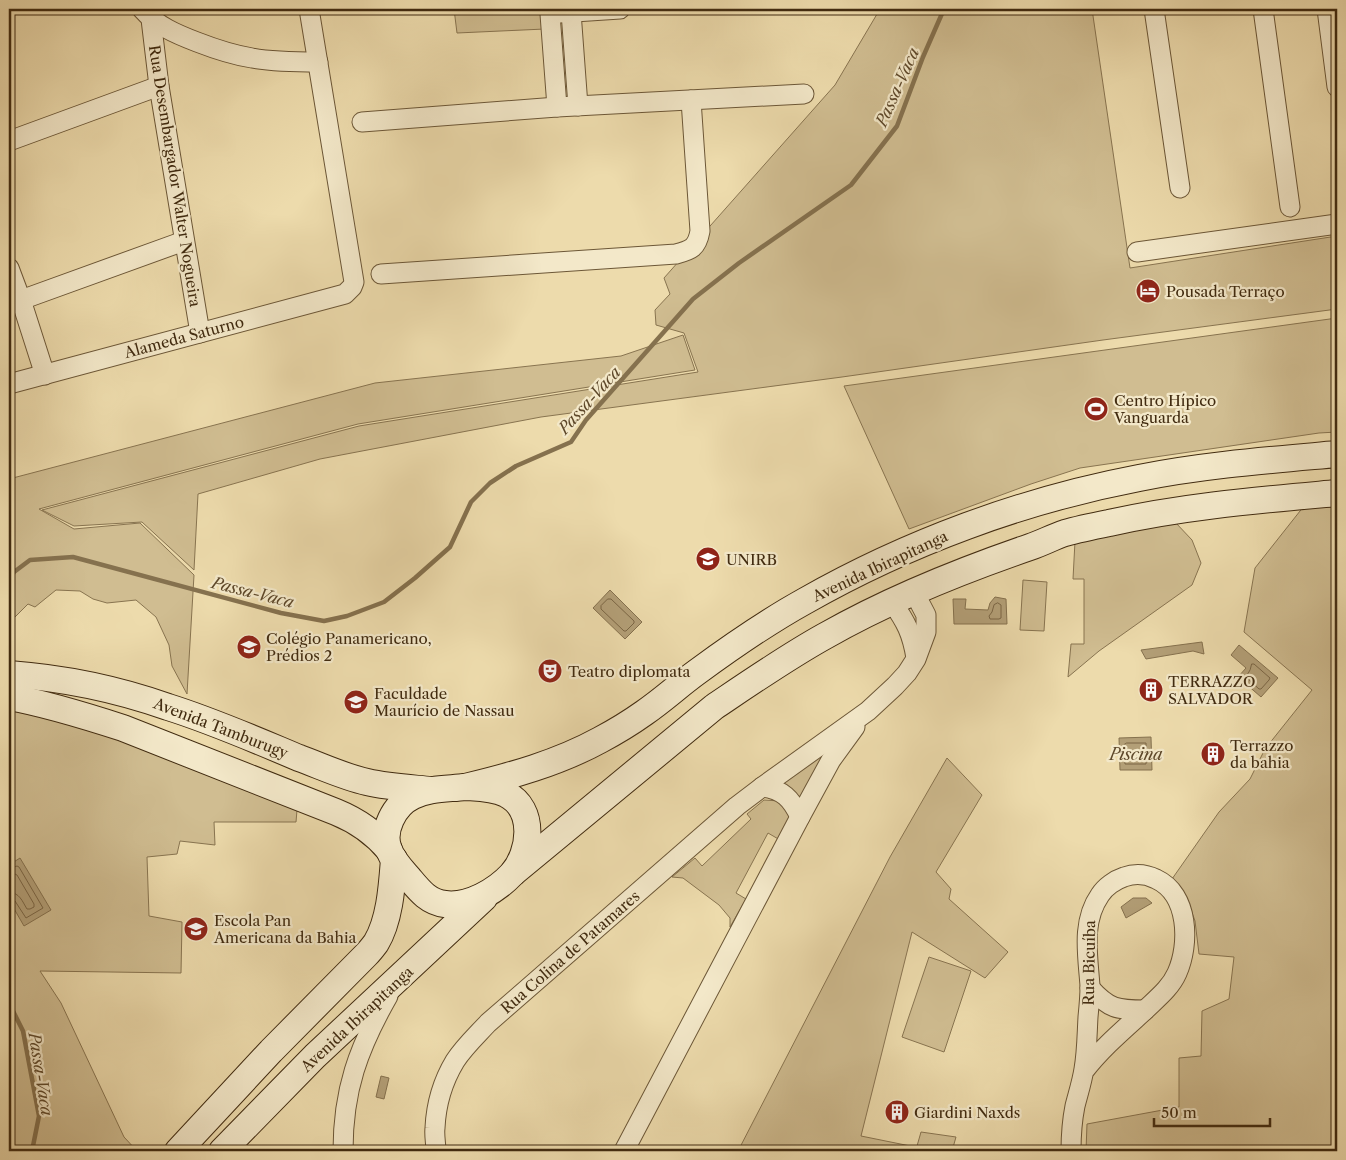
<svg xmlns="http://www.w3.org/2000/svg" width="1346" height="1160" font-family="'Libre Caslon Text',serif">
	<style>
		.green { fill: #d0bd91; stroke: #887450 }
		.water { fill: #b39f77; stroke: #85714e }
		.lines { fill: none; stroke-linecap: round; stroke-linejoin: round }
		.shore { stroke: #7a6544; stroke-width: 1 }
		.stream { stroke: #85714e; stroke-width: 4.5 }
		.minor-casing { stroke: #6c5737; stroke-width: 21 }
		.secondary-casing { stroke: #412b10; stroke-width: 28 }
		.minor { stroke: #f3e8c9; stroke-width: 19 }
		.secondary { stroke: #f3e8c9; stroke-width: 26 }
		.labels { text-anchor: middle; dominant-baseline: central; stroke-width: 4.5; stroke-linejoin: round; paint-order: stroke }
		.street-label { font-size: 15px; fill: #412b10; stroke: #f3e8c9 }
		.poi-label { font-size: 15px; fill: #412b10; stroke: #f3e8c9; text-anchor: start }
		.water-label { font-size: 16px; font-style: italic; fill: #5e482a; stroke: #f3e8c9 }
	</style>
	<rect width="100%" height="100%" fill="#eddbac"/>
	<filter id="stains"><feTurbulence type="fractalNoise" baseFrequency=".004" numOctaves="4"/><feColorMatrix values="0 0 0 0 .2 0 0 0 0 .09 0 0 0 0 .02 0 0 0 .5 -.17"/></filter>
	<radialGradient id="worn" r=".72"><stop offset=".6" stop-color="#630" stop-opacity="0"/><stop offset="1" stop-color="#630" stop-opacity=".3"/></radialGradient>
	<g class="green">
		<polygon points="454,9 542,9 545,29 457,33"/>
		<polygon points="880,9 1092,9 1130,268 1337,236 1337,309 1103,340 842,377 541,417 320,459 198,494 194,570 142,522 74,526 42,510 359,426 698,372 684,333 656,325 655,310 670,294 664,278 835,85"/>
		<polygon points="1337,318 1337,432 1319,433 1080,468 1031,484 909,529 844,386"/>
		<polygon points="683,335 695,370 358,424 39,509 74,529 140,523 194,575 187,694 172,666 169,645 156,617 136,600 107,603 93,599 80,591 56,590 35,607 28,604 9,623 9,479 375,383 621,356"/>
		<polygon points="1337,503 1337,1151 1086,1151 1087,1124 1179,1107 1179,1058 1201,1056 1202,1011 1229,999 1234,957 1199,954 1195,921 1188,901 1172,879 1219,812 1250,779 1265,749 1312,690 1244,632 1255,568 1304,506"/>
		<polygon points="1175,522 1192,540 1201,563 1192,585 1099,651 1068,677 1071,644 1084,644 1084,579 1073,579 1075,541"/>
		<polygon points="1023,580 1047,582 1044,631 1020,630"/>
		<polygon points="9,708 98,728 297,810 296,822 214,822 215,845 180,841 177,854 147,857 149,916 182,922 181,973 40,971 61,1003 124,1137 137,1151 9,1151"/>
		<polygon points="833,741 801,800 783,784"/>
		<polygon points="947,758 982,795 936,872 951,889 949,899 1008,952 985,978 912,932 861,1136 935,1151 738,1151 890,857"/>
		<polygon points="764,800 780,801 790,812 786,828 780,840 768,833 736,893 746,899 730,927 730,918 719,905 683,878 672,877 695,858 702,866 751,819 747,814"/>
		<polygon points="929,957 971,971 944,1052 902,1037"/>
		<polygon points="921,1132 956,1137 952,1151 941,1151 917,1146"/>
	</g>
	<g class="water">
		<polygon points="610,590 642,622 625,639 593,608"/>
		<polygon points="995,597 1006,599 1007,624 954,624 953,599 966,599 965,609 988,610 990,603"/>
		<polygon points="1202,642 1204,654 1193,651 1146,659 1141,650"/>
		<polygon points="1239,645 1278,678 1261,697 1238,677 1246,668 1231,655"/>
		<polygon points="1151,737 1152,770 1120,770 1119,738"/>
		<polygon points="20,858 51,910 24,926 9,900 9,865"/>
		<polygon points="1133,898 1146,898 1152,903 1126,918 1121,907"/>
		<polygon points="381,1076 389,1078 384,1099 376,1097"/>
	</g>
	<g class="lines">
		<g class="shore">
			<polygon points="608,599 611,599 634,621 634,623 626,631 624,631 601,609 601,606"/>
			<polygon points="998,603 1001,605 1001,618 999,619 990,619 989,616 992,612 994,605"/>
			<polygon points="1252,664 1254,664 1270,678 1269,680 1261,689 1259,689 1246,677 1250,670"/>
			<polygon points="1127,743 1146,743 1146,764 1125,764 1124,745"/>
			<polyline points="9,869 17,866 19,867 43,908 26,918 15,901 9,898"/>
			<path d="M9 875 15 874 17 875 34 904V907L30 909H27C22 901 20 893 9 892"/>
		</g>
		<g class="stream">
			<polyline points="9,580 14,572 30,560 73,557 281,613 324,621 347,616 384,602 415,578 450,547 471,502 490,483 516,466 571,442 586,420 693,299 739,263 851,185 897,126 923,57 944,9"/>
			<polyline points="9,1003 23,1031 39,1116 32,1151"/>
		</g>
		<defs>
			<g id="minor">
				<path d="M142 9C157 26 176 34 197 42 215 49 233 55 252 58 274 62 296 62 318 62"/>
				<polyline points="1154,9 1180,188"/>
				<polyline points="1263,9 1290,207"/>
				<polyline points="1327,9 1337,87"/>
				<polyline points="571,12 578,106"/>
				<polyline points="559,13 620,9"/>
				<polyline points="550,14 557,107"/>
				<polyline points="151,19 159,86 200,333"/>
				<polyline points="362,122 557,107 804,94"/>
				<polyline points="9,141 159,86"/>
				<polyline points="1137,252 1337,224"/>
				<polyline points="9,268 21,300 45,375"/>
				<path d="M381 274 676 254C691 250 697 248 700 231L691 100"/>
				<polyline points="21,300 184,241"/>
				<polyline points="9,384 345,294 352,287 354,282 309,9"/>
				<path d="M892 602C906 622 912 633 916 658"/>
				<path d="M762 787C783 790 791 798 800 817"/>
				<path d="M1090 988C1109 1009 1117 1010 1145 1010"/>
				<path d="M343 1151C343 1090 358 1049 388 996"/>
				<path d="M436 1151C436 1144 434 1135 435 1128 436 1105 443 1081 455 1061 464 1047 477 1035 488 1023L737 806 762 787 868 711 895 686 907 673 916 659 926 632V615L914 592"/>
				<polyline points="624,1151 800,817 831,760 855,727"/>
				<path d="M1071 1151C1071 1137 1072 1121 1075 1106 1078 1094 1082 1082 1084 1069 1087 1052 1087 1034 1088 1017 1089 1007 1090 996 1090 986 1088 956 1081 922 1100 895 1105 887 1115 880 1124 877 1135 873 1146 874 1156 879 1189 894 1190 944 1177 973 1170 989 1155 1000 1143 1012 1122 1031 1101 1049 1084 1071"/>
			</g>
			<g id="secondary">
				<path d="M9 674C63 678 117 689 168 707 213 721 256 740 299 758 321 766 344 777 367 782 388 787 410 788 431 790"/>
				<path d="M9 697C48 704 86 716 123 728L336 812C358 821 374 832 389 850"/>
				<path d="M465 787C511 776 558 763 600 740 615 732 630 723 644 713 663 700 679 685 697 672 731 647 767 622 805 601 907 543 1023 500 1139 478 1204 465 1271 460 1337 454"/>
				<path d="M465 787C479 788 493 788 506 794 536 809 531 852 512 874 496 891 469 907 445 904 428 902 419 890 409 878 402 870 393 861 389 850 381 831 394 805 413 796 429 788 448 789 465 787Z"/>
				<path d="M513 873 714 707C751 682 787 657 825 636 890 599 960 571 1030 547 1042 543 1053 537 1065 533 1079 529 1094 526 1109 523 1184 506 1260 500 1337 493"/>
				<path d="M178 1151 271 1051 366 955C370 951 373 947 376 943 390 920 392 885 394 859"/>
				<polyline points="222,1151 315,1056 484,898"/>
			</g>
		</defs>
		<use href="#minor" class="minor-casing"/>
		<use href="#secondary" class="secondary-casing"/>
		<use href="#minor" class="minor"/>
		<use href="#secondary" class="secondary"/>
	</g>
	<defs>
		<symbol id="hotel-disc" viewBox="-11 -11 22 22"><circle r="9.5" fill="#8f2418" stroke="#f3e8c9"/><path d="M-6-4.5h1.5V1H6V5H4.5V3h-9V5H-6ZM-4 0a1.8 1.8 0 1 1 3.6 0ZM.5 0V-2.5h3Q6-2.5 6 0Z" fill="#fff"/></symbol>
		<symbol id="stadium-disc" viewBox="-11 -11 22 22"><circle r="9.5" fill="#8f2418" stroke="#f3e8c9"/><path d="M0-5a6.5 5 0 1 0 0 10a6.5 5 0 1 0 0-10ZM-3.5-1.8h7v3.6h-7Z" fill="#fff"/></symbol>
		<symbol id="university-disc" viewBox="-11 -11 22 22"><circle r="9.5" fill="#8f2418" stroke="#f3e8c9"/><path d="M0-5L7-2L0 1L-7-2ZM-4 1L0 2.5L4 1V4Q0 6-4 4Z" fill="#fff"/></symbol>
		<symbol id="school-disc" viewBox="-11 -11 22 22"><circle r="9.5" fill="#8f2418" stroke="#f3e8c9"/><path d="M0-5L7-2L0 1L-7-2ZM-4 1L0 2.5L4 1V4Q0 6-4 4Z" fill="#fff"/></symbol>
		<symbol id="theatre-disc" viewBox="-11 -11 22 22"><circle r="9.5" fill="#8f2418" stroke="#f3e8c9"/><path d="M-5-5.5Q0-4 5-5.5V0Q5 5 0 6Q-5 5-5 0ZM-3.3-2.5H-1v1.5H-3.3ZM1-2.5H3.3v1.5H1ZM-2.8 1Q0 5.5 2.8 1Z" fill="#fff"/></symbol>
		<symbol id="building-disc" viewBox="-11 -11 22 22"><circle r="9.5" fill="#8f2418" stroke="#f3e8c9"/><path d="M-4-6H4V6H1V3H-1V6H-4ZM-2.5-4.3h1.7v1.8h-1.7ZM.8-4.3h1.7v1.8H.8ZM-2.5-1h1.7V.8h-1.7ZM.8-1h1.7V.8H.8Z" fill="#fff"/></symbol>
	</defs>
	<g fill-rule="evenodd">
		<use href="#hotel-disc" x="1134" y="277" width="28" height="28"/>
		<use href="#stadium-disc" x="1082" y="395" width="28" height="28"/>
		<use href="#university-disc" x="694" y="545" width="28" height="28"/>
		<use href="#school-disc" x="235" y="633" width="28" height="28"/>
		<use href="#theatre-disc" x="536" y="657" width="28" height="28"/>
		<use href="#building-disc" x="1137" y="676" width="28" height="28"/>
		<use href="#university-disc" x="342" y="688" width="28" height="28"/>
		<use href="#building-disc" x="1199" y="740" width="28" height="28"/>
		<use href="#school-disc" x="182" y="915" width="28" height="28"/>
		<use href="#building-disc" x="883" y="1098" width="28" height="28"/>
	</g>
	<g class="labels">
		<g class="street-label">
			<text transform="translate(175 176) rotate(81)">Rua Desembargador Walter Nogueira</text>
			<text transform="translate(184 337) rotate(-15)">Alameda Saturno</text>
			<text transform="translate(880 566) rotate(-25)">Avenida Ibirapitanga</text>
			<text transform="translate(221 728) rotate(21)">Avenida Tamburugy</text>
			<text transform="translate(570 952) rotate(-41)">Rua Colina de Patamares</text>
			<text transform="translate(1089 963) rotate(-89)">Rua Bicuíba</text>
			<text transform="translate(357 1019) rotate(-43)">Avenida Ibirapitanga</text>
		</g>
		<g class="poi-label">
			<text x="1166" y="291">Pousada Terraço</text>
			<text x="1114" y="400">Centro Hípico<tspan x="1114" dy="17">Vanguarda</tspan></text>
			<text x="726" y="559">UNIRB</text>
			<text x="266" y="638">Colégio Panamericano,<tspan x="266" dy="17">Prédios 2</tspan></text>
			<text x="568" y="671">Teatro diplomata</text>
			<text x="1168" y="681">TERRAZZO<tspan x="1168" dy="17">SALVADOR</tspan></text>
			<text x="374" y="693">Faculdade<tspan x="374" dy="17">Maurício de Nassau</tspan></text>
			<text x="1230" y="745">Terrazzo<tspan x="1230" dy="17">da bahia</tspan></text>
			<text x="214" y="920">Escola Pan<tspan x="214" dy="17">Americana da Bahia</tspan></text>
			<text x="914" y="1112">Giardini Naxds</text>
		</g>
		<g class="water-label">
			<text transform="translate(897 87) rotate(-66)">Passa-Vaca</text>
			<text transform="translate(589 400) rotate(-48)">Passa-Vaca</text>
			<text transform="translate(253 592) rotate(14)">Passa-Vaca</text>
			<text x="1136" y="754">Piscina</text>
			<text transform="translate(41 1074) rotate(81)">Passa-Vaca</text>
		</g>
	</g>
	<rect width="1346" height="1160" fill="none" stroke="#eddbac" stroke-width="30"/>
	<rect x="10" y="10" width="1326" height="1140" fill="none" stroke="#412b10" stroke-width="2.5"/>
	<rect x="15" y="15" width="1316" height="1130" fill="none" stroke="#412b10"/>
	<path d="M1154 1118v8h116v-8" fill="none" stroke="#412b10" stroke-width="2.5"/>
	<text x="1161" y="1118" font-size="15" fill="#412b10" stroke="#f3e8c9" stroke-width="4" paint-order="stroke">50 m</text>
	<rect width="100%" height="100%" filter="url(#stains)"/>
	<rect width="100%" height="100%" fill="url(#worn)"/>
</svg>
